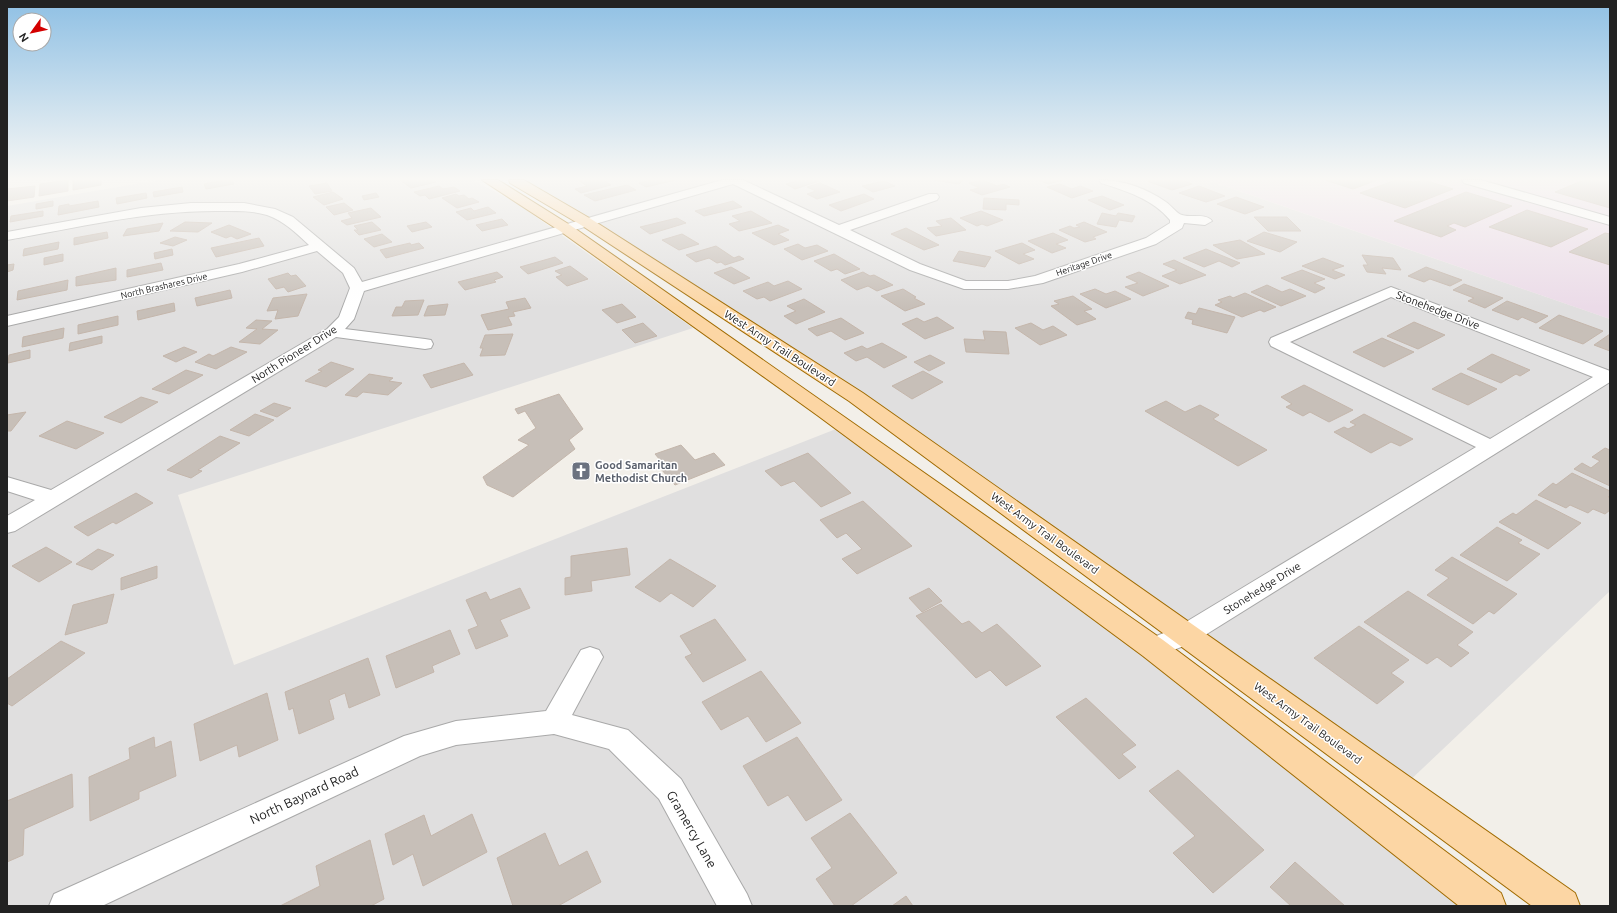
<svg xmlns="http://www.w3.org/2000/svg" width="1617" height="913" viewBox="0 0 1617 913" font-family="Ubuntu,sans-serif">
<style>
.residential{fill:#e0dfdf}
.industrial{fill:#ebdbe8}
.building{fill:#c7bfb8;stroke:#c4b6ab}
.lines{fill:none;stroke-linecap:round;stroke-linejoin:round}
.minor-casing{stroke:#a9a9a9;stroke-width:2}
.major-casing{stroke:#a06b00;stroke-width:2}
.minor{fill:#fff;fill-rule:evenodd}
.major{fill:#fcd6a4;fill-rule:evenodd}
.labels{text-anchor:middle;stroke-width:3;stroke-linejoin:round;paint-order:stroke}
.far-street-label{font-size:9px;fill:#222;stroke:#fff}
.street-label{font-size:11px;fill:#222;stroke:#fff}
.worship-label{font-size:11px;font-weight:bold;fill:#5b616d;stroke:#fff;text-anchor:start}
.near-street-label{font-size:13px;fill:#222;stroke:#fff}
</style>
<rect width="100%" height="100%" fill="#f2efe9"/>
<!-- residential -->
<path class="residential" d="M159,180H472L515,202L693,328L178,495L234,665L836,429L1144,653L1469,906H7V206Z
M521,180H1207L1610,319V591L1404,786L588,219Z"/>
<!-- industrial -->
<path class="industrial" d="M1208,180H1610V319Z"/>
<!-- building -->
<path class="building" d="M68,180V191L39,196L40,184Z
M73,180H101V185L73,190Z
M225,180H232L234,184L206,189L204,184Z
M400,180H433L436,182L411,188Z
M578,180H603L611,185L581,193L575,189L587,186Z
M650,180H675L646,187L639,183Z
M794,180H816L819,181L795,189L786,184L797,181Z
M934,180H963L959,184Z
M983,180L997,186L1003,184L1010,187L982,195L970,190L979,188L969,183Z
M1039,180H1063L1048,184Z
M1151,180H1181L1192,184L1172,190L1147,181Z
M1325,180H1377L1353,189Z
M1396,180L1414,182L1424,180L1453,189L1405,208L1360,193Z
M1584,180H1610V208L1555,192Z
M884,181L895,186L873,192L862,186Z
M327,183L332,191L315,194L309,186Z
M820,183L840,192L817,199L807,194L816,191L807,187Z
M1060,184L1072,189L1080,186L1093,191L1072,198L1047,187Z
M627,185L636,190L595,201L584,195Z
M35,186L34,197L7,201V189Z
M439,186L443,189L454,187L460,191L429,199L425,195L420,196L414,192Z
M1199,186L1225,196L1206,202L1179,193Z
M182,187L183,192L154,197L153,192Z
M333,192L343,199L324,205L313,197Z
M1466,192L1512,206L1465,227L1454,223L1447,226L1456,230L1441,237L1394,221Z
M146,193L147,198L117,204L116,198Z
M376,193L379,197L364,200L362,196Z
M456,194L459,196L464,195L469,199L472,198L479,202L457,208L442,198Z
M864,194L874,199L841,211L829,205Z
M1102,196L1124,205L1110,210L1088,200Z
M1236,197L1264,207L1245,214L1217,204Z
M984,198L1019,200V205L1006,204V210L983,209Z
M53,201V206L36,209V204Z
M98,201L99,207L58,215L59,206L69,204V206Z
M733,201L742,207L704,216L695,211Z
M344,203L353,210L334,215L326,207Z
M488,207L496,213L467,220L456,212L471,208L474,211Z
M371,208L381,217L347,225L341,221L352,218L348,213Z
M1527,210L1588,229L1551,247L1489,227Z
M43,211V216L10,222L11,216Z
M751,211L772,223L739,231L729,224L740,221L732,216Z
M981,211L1003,220L987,226L982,224L977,226L960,218Z
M1102,213L1116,216L1118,213L1135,216L1132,222L1119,220L1116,227L1097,224Z
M1254,217H1287L1301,231H1268Z
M677,218L686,223L650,234L640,227Z
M951,218L966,230L936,236L927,228L942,226L936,221Z
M502,219L508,225L482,231L476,225Z
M185,222L212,223L198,232L170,231Z
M372,222L381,230L359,235L354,230H358L354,226Z
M426,222L432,227L412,232L407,226Z
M1084,222L1107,232L1093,237L1096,239L1085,242L1059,230L1070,226L1074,228L1080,227L1076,225Z
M163,223L159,231L123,236L127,229Z
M229,225L251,234L237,239L231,236L226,238L211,232Z
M778,225L789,230L778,234L789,240L774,245L752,233Z
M906,228L939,245L924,250L891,234Z
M107,232L108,238L74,245V238Z
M1264,232L1297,242L1280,252L1247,241Z
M1053,233L1068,240L1056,244L1066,248L1052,253L1028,241Z
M1605,233L1610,234V265L1569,252Z
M382,234L392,242L374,247L364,239Z
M682,234L699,244L679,250L662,240Z
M175,237L187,240L173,246L160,243Z
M259,238L264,246L216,257L211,248Z
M1240,240L1265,254L1237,259L1213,245Z
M59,242L58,249L23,256L24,249Z
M410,243L411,245L419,243L424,248L386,258L380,250Z
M1022,243L1035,250L1023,254L1034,259L1019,264L995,251Z
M798,244L805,248L817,245L828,251L802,260L784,249Z
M716,246L734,258L739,256L744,259L725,265L721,262L717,263L709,258L696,262L686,255Z
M172,249L173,255L155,259L154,253Z
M1206,249L1240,263L1232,267L1219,261L1204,267L1183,258Z
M959,251L991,257L985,267L953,261Z
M63,254V261L44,265V258Z
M834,254L860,269L845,274L837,269L831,271L814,261Z
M1362,255L1393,258L1401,270L1382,268L1386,274L1367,272L1363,265H1368Z
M555,257L563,263L528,274L520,267Z
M1323,258L1344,266L1332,270L1345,275L1335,279L1302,266Z
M1174,260L1206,275L1180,284L1162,276L1177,270L1163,264Z
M161,263L163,270L127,277V270Z
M14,264L13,270L7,272V265Z
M570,266L588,279L567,286L556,277L562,275L555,271Z
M731,267L750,278L734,284L714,273Z
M1426,267L1462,280L1450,286L1430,279L1424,282L1408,276Z
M116,268V280L76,286V277Z
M1302,270L1325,279L1314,283L1325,288L1315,293L1281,278Z
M497,272L503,277L494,280L496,282L465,290L458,282Z
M863,272L870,276L874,275L893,285L877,291L868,286L857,290L841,280Z
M1139,272L1169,286L1143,296L1125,287L1138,283L1126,277Z
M288,273L291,276L296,275L306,286L288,292L284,287L276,289L268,279Z
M68,280L67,290L17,300L18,291Z
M788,281L802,289L770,301L764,297L757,299L743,291L768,282L774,286Z
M1464,284L1503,298L1485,308L1468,301L1474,298L1453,290Z
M1267,285L1282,292L1290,289L1306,296L1281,306L1251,292Z
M903,289L916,297L914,298L925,304L905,311L881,296Z
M1095,289L1106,294L1115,291L1131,299L1106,308L1080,294Z
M230,290L232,298L197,306L195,298Z
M1245,293L1276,307L1264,312L1260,310L1242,317L1215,305L1222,302L1218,300L1230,296L1233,298Z
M307,294L298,316L275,319L278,310L267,311L273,298Z
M1073,296L1092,309L1084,311L1096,319L1077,325L1051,306L1059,304L1054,301Z
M525,298L531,308L513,312L515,316L508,317L512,325L488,330L481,315L509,309L506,302Z
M804,299L825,312L796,324L784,316L796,311L787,306Z
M424,300L418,315L392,316L396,307H402L405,301Z
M1507,301L1548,316L1536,323L1522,317L1518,320L1492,310Z
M174,303L175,311L138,320L137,311Z
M448,304L445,315L424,316L428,306Z
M622,304L636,317L617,323L602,310Z
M1199,308L1235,317L1227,333L1192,324L1193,320L1185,318L1188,312L1196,314Z
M1559,315L1603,331L1583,344L1539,328Z
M118,316V325L78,334V325Z
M937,317L954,328L925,339L902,324L917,318L924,322Z
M841,318L864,333L845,340L831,331L817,336L808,329Z
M256,320L272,321L262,329L278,330L260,344L239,342L257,329L246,328Z
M1414,322L1445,335L1418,349L1387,336Z
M643,323L657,336L635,343L622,330Z
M1031,323L1043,330L1053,326L1067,335L1040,345L1015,328Z
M64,328L63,338L22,347L23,337Z
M983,331L1006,332L1009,354L966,352L964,339L985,340Z
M513,334L505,355L480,356L483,348H480L485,335Z
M1610,334V351L1594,345Z
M102,336V343L69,351L70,343Z
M1382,338L1414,352L1384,367L1353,352Z
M882,343L907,357L884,368L867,357L856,361L844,353L862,346L867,349Z
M184,347L197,352L176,362L163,356Z
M231,347L247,352L216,369L195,362L209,354L213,356Z
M30,350V358L8,363L9,355Z
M1492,354L1530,370L1520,376L1516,374L1501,383L1467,369Z
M930,355L945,363L929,371L914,362Z
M331,362L354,369L326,387L305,381L322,371L318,370Z
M464,363L473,375L431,388L423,375Z
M186,370L203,375L169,394L152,389Z
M923,371L943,382L912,399L892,386Z
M1461,373L1497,389L1468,405L1432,389Z
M369,374L393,378L389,381L402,383L388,395L363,392L357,397L345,395Z
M1304,385L1353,410L1329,422L1310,412L1303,416L1286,407L1292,404L1281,397Z
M559,394L583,429L569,440L575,449L513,497L487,485L483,477L529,445L518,440L536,428L525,411L518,414L515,409Z
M141,397L158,402L121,423L104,417Z
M1166,401L1185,412L1200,405L1219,415L1213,419L1267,450L1238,466L1145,411Z
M274,403L291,408L277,417L260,411Z
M26,412L11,431H7V415Z
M255,414L274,420L249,436L230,430Z
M1364,414L1413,439L1400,446L1391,442L1371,453L1334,432L1344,427L1348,429L1356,425L1350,422Z
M67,421L104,433L76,449L39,436Z
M220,436L240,443L198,470L202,471L191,478L167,470Z
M681,445L695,460L714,453L725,465L675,485L661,469L666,467L655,454Z
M1605,448L1610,450V486L1574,469L1582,463L1591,468L1600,461L1592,457Z
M808,453L851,493L821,507L794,481L781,486L765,471Z
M1572,473L1610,491V495L1608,497L1610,498V510L1605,514L1593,509L1588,513L1570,505L1566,508L1538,495L1553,483L1556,485Z
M136,493L153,503L116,524L113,522L88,536L74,527Z
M1536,500L1581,523L1548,549L1499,522L1513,513L1516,515Z
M863,501L912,546L857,574L842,559L862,549L846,533L837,538L820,520Z
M1497,527L1522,540L1518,543L1540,554L1507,581L1460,555Z
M46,547L72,562L39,582L12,566Z
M627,548L630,575L591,581L592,591L565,595V578L571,577V556Z
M98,549L114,555L92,570L76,564Z
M1452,557L1517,594L1494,614L1489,611L1473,624L1427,595L1449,578L1435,570Z
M670,559L716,586L693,607L671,593L660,602L635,587Z
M157,566V578L121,590V578Z
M520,588L530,608L500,620L508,636L476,649L468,630L478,626L466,600L486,592L490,600Z
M929,588L942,601L922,612L909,598Z
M1408,591L1473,632L1457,645L1469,653L1451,667L1437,657L1427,664L1364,622Z
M114,594L107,623L65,635L73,605Z
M941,604L962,624L969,621L982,633L997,624L1041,666L1006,686L990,670L976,678L916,616Z
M715,619L746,660L703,682L685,657L692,654L680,636Z
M1359,626L1409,660L1391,673L1404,682L1377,704L1314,658Z
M450,630L460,654L432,666L434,672L396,688L386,656Z
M61,641L85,653L12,706L7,703V679Z
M368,658L380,695L349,708L345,693L329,700L334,719L299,734L293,708L289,710L285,692Z
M761,671L801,723L766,742L748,716L721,730L702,702Z
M267,693L278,740L239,757L237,745L200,761L194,724Z
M1086,698L1136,745L1122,754L1136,767L1119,779L1056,717Z
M154,737L155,748L171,741L176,776L139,792V799L90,821L89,777L130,759L129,748Z
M797,737L842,800L806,821L788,795L768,806L743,766Z
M1178,770L1264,850L1213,893L1173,853L1195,836L1149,791Z
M72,774L73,807L24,829L23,855L7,862V801Z
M850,813L897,873L851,906H835L816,879L832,868L811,838Z
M472,814L487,852L423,886L413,854L393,865L385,834L424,815L431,836Z
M545,833L559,866L587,851L601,882L558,906H513L497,858Z
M370,840L384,899L371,906H280L320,886L316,866Z
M1295,862L1345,906H1291L1270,887Z
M906,896L913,906H892Z"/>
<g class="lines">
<!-- minor casing -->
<g class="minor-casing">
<path id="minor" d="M722,180H743L839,225L929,194H937L939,197L937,200L850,230L920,264L966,281H1008L1035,276L1146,238L1170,223V220C1153,199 1126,191 1101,183L1099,180C1123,180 1146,188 1166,202C1171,205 1177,214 1182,215C1191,218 1206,213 1212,221L1205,225L1184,223L1182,228L1156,244L1043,283L1008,289H964L910,270L733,184L364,291L354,319L345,329L425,339L431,340L433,344L431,348L425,349L336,337L15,531L7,533V516L35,500L7,491V477L51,490L327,329L339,317L350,288L343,273L317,251L242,272L7,326V316L239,264L309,245C296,233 284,221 267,215C250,210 233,211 215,211C145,211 76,228 7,240V232L141,208L191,203H244L275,209L293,217L354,268L362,282Z
M1462,180H1481L1610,217V225L1464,183Z
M1391,287L1610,371V382L1194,642L1153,658L1144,655L1140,648L1144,641L1176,628L1476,447L1271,346L1269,342L1271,338ZM1391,297L1593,377L1490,439L1290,342Z
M590,647L599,650L603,657L572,715L628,730L681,779L747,894L752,906H717L659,799L609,749L554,734L456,745L420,756L102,906H49L54,894L404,736L456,721L546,711L581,650Z"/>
</g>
<!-- major casing -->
<g class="major-casing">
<path id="major" d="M482,180H498L570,225L1163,640L1501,893L1506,906H1459L1143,656L817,415L560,231Z
M509,180H524L591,219L863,393L1575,893L1580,906H1532L849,401L581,225L510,183Z"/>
</g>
<!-- minor -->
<use href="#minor" class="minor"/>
<!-- major -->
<use href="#major" class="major"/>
</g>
<!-- sky -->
<linearGradient id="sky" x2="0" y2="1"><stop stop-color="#8fc0e4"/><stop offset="0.58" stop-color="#f9f8f5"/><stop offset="1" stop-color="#f9f8f5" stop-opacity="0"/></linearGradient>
<rect width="1617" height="308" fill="url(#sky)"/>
<!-- icons -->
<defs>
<g id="church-square" transform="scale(1)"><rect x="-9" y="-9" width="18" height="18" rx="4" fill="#6b7280" stroke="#fff"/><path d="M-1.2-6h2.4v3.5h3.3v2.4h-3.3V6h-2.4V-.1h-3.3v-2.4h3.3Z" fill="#fff"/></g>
</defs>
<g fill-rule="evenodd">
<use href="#church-square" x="581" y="471"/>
</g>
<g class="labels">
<!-- far-street labels -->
<g class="far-street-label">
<text transform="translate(1084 264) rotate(-19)" y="3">Heritage Drive</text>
<text transform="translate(164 286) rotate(-13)" y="3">North Brashares Drive</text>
</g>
<!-- street labels -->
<g class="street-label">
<text transform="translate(1438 310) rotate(21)" y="4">Stonehedge Drive</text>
<text transform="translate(780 348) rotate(33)" y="4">West Army Trail Boulevard</text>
<text transform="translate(294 354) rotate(-32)" y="4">North Pioneer Drive</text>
<text transform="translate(1045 533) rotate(36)" y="4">West Army Trail Boulevard</text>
<text transform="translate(1262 588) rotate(-32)" y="4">Stonehedge Drive</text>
<text transform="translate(1308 723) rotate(36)" y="4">West Army Trail Boulevard</text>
</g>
<!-- worship labels -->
<g class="worship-label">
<text x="595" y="469">Good Samaritan<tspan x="595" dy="13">Methodist Church</tspan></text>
</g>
<!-- near-street labels -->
<g class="near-street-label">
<text transform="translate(304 795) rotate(-25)" y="5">North Baynard Road</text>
<text transform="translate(692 829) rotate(60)" y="5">Gramercy Lane</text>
</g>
</g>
<!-- border -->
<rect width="1617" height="913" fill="none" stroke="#222222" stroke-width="16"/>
<!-- north arrow -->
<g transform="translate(32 32) rotate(237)"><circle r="19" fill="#ffffff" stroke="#a7a7a7"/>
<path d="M0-3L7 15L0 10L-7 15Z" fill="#d40000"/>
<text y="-6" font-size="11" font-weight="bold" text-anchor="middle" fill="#222222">N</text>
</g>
</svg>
